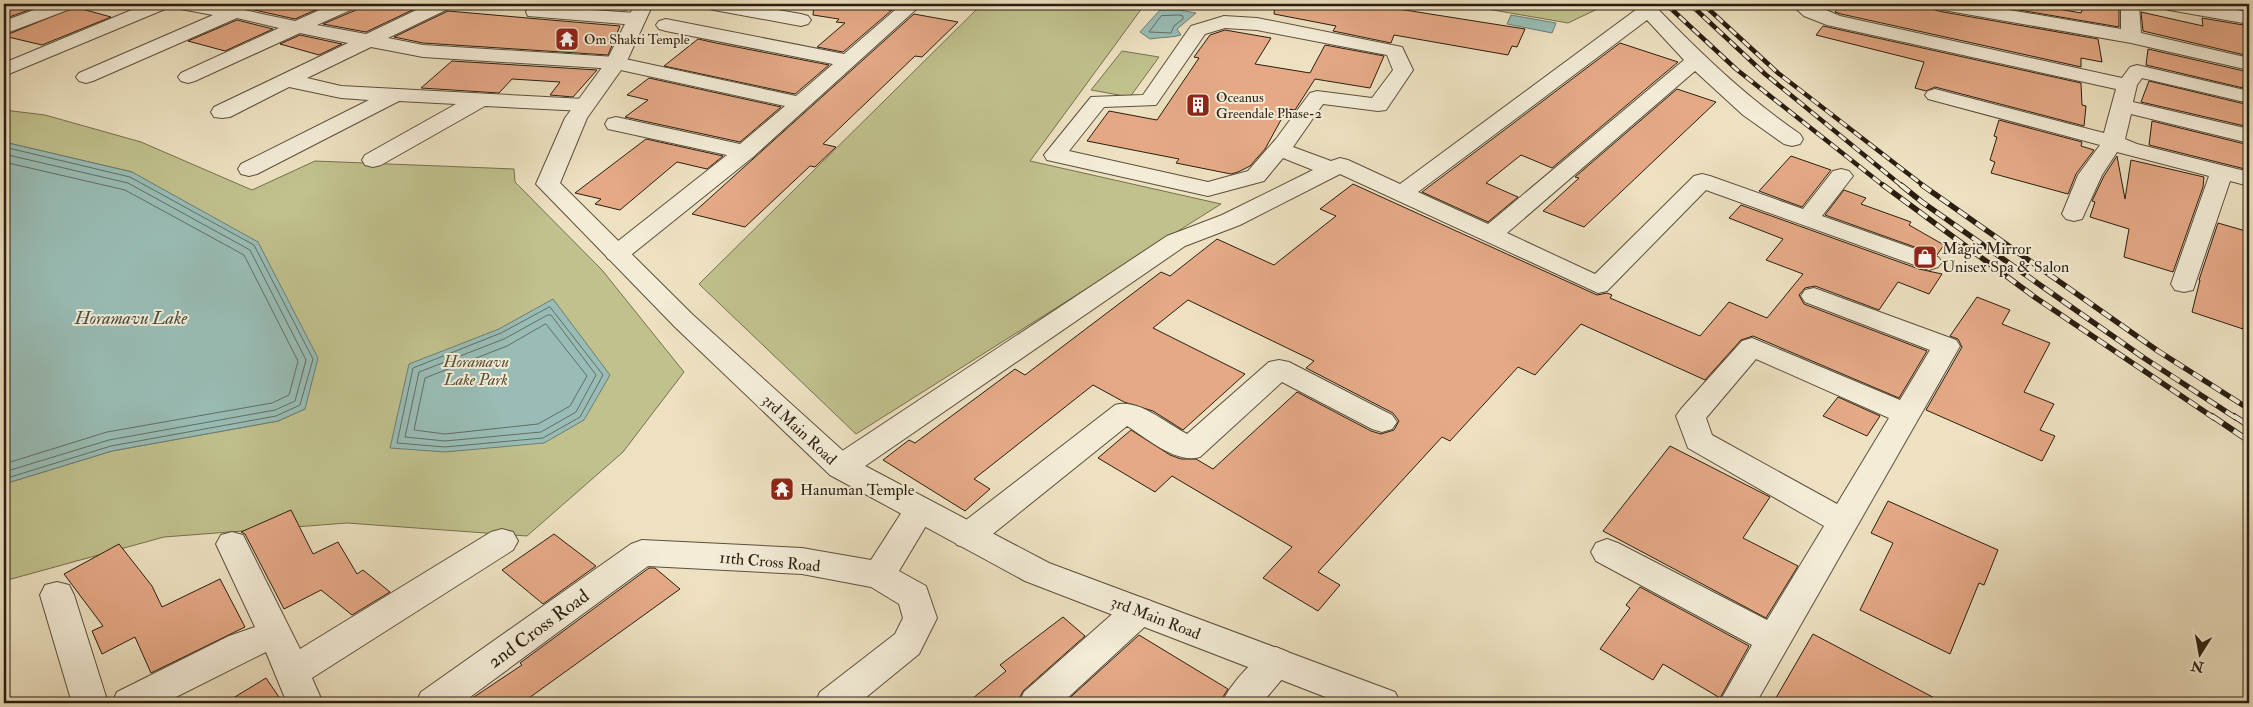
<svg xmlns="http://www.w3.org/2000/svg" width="2253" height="707" viewBox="0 0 2253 707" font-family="'IM FELL Double Pica',serif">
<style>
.green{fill:#c0c18d;stroke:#76704e}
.water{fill:#99bdb6;stroke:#6d7d74}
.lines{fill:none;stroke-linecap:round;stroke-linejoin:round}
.shore{stroke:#626e63;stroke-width:1}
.building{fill:#e5a986;stroke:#2b1e10}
.minor-casing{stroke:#5c4f3c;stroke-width:2}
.tertiary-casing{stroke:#5c4f3c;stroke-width:2}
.minor{fill:#f3ecd7;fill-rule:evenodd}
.tertiary{fill:#f3ecd7;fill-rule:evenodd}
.rail-far2-casing{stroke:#2b1e10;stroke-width:4.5}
.rail-far1-casing{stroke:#2b1e10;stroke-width:5.5}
.rail-casing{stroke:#2b1e10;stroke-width:6}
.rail-far2{stroke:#f3ecd7;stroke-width:3;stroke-dasharray:9;stroke-linecap:butt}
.rail-far1{stroke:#f3ecd7;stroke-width:4;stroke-dasharray:11;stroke-linecap:butt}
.rail{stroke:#f3ecd7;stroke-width:4.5;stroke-dasharray:13;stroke-linecap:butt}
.labels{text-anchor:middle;stroke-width:4;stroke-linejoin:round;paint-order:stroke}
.far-poi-label{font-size:14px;fill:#2b1e10;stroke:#f3ecd7;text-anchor:start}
.poi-label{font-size:16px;fill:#2b1e10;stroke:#f3ecd7;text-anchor:start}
.park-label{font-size:16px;font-style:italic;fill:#584f36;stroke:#f3ecd7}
.street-label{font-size:16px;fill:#2b1e10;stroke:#f3ecd7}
.water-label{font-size:18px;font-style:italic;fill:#4c4e42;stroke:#f3ecd7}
.near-street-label{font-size:19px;fill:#2b1e10;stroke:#f3ecd7}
</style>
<rect width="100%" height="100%" fill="#ede1c1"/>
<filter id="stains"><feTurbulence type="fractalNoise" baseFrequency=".004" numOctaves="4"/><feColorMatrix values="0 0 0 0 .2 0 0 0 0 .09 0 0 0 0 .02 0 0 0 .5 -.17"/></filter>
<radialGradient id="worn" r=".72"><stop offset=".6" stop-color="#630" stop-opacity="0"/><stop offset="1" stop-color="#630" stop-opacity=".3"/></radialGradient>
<!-- green -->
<path class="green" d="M982,4H1145L1030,161L1221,204L856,434L699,284Z
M1458,4H1608L1568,23Z
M1122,51L1159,57L1130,97L1091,90Z
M4,110L45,115L141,142L252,190L315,161L514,169L515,182L602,270L684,372L623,452L527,536L347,523L164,537L4,581V484L112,451L278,421L305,409L132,172L4,142Z"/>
<!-- water -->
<path class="water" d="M1160,10H1179L1196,13L1177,29L1181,35C1170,38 1161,37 1150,39L1140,32Z
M1511,15L1556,23L1552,33L1507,24Z
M4,142L132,172L258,242L318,358L305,409L278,421L112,451L4,484Z
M553,299L610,375L584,420L544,443L445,452L390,448L409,364L499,329Z"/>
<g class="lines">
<!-- shore -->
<path class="shore" d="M1179,15L1183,16V19L1174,26L1171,33L1149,32L1161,16Z
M4,147L130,177L254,245L313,359L300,405L276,416L111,446L4,479
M4,154L128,183L250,250L306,360L295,401L275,410L109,440L4,472
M4,162L125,190L244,255L298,361L289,395L272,403L107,432L4,464
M550,307L603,375L580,417L543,438L445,447L397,443L413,368L501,333Z
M548,315H551L596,375L576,412L541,432L445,441L405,437L419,372L504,339Z
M546,324L587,376L570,406L538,424L445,434L414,430L425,378L507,346Z"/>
</g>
<!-- building -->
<path class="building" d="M18,4H45L4,19V9Z
M262,4H329L295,19L250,9Z
M359,4H425L366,32L323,24L356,10Z
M555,4H629L627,10L553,5Z
M814,4H895L888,10H892L843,52L817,47L845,23L836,22L839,19L813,15Z
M1275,4H1367L1525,29L1517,47L1512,46L1508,55L1394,35L1391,43L1333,31L1336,26L1274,14Z
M1841,4H1932L1935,10L1943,12L2098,39L2102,62L2081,58V67L1841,14L1835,12Z
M1984,4H2030L2081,13L2084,4H2117L2119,8V27Z
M75,7L111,17L42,45L4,36Z
M448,11L539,19L620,26L608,55L423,43L394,37Z
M2141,12L2203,26L2202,18L2249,26V56L2143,31Z
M914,14L958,22L922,57L915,56L823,144L836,147L815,167L810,166L745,227L692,214Z
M237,20L273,29L225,51L188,41Z
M1823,26L2081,83L2082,105L2086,106L2084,126L1935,87L1926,91L1915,88L1924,62L1816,35Z
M1225,30L1271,38L1255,64L1310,73L1325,45L1384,56L1370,88L1315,79L1295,110L1287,109L1265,149L1250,166L1238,172L1231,174L1176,163L1179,159L1087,141L1109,111L1157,120L1199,58L1194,57L1210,35Z
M300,35L342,44L319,55L280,44Z
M698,39L716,43L829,65L795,94L664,66Z
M1620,43L1678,62L1552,168L1521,155L1486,183L1518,197L1488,222L1422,192Z
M2148,49L2244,71L2243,88L2146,65Z
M452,61L597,70L573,97L550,95L560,82L512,79L499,93L421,88Z
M649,78L781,107L740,142L625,117L648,100L627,95Z
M2149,81L2249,105V127L2141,102Z
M1677,89L1716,102L1584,227L1543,211L1579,178L1575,177Z
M1999,120L2082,142L2081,146L2094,150L2076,174L2068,194L1991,173L1995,162L1990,160L1997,137L1994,136Z
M2152,121L2249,145V170L2149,145Z
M646,139L723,156L707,169L677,162L620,210L595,204L601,199L575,193Z
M1791,156L1831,170L1802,207L1759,191Z
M2117,156L2125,199L2131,160L2204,177L2203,187L2173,272L2124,257L2129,229L2090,217L2095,202L2092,201L2104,176Z
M1353,184L1597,295L1607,293L1612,295L1610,298L1700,336L1729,302L1767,318L1803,274L1766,260L1783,239L1729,218L1741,205L1919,269L1942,274L1929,294L1898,282L1879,310L1815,286L1805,288L1799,295L1804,304L1927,351L1899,398L1753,336L1741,340L1705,380L1581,324L1535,375L1518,367L1450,441L1442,437L1318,572L1340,585L1318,611L1263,578L1292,547L1172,476L1155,492L1098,458L1131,430L1170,455L1181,459H1196L1213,469L1297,392L1371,431L1381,434L1394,430L1399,421L1393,413L1306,368L1314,361L1188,300L1153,328L1245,374L1183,430L1153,411L1124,402L1093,385L974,479L990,489L965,511L883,460L909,440L915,443L1015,369L1025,375L1161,272L1170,276L1217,239L1274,265L1336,216L1320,209Z
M1844,190L1866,198L1861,204L1911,222L1909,225L1944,245L1937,255L1825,215Z
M2218,223L2249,232V300L2243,329L2192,312L2200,280H2199Z
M1977,297L2010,310L2002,324L2050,343L2024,392L2054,404L2040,430L2055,436L2042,461L1926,410L1962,347L1958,339L1950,336Z
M1838,397L1880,416L1867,436L1823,416Z
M1670,446L1770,497L1743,538L1798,566L1766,618L1603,531Z
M1888,501L1998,550L1984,585L1979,583L1950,654L1860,610L1893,543L1871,533Z
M291,510L313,554L338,542L357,574L363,570L390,592L352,615L321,590L284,609L245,534L241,532Z
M554,534L596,566L543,604L502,570Z
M119,544L152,586L162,607L220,579L245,627L151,673L135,637L102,654L92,631L103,626L64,574Z
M649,568H655L680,589L522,703H465L522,665L520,663Z
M1640,587L1749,646L1720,698L1663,664L1653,680L1600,649L1630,608L1626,605Z
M1063,617L1085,636L1023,691L1017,703H967L1006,671L1000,665Z
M1813,634L1944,703H1773Z
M1139,635L1228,689L1219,703H1064Z
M266,678L283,703H225Z"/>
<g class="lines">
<!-- minor casing -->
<g class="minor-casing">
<path id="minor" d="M50,4H75L73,8L4,34V21Z
M146,4H216L295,21L333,4H357L355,8L317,25L366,34L429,4H452L450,8L388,38L423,45L616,57L796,96L833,64L666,31L659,29L656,25L659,21L666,19L844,54L902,4H922L753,157L626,259L617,261L608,259L605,254L608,249L727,155L608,129L605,124L608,119L616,117L740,144L785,106L616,69L423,57L371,47L307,78L341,86L584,99L592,100L595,105L592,110L584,111L485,106L381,165L373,167L365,165L362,160L365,155L456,104L399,101L257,174L249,176L241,174L238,169L241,164L369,100L341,98L289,87L230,117L222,118L214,117L211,112L214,107L348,43L300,33L195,81L188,83L181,81L178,77L181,73L279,28L237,18L93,81L86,83L79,81L76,77L79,73L213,15L170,7L4,76V63Z
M705,4H743L801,14L808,16L811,20L808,24L801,26L714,10L707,8Z
M1648,4L1655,6C1700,53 1746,97 1800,134L1803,139L1800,144L1792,146L1784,144L1743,115L1695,71L1507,233L1595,274L1694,176L1702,174L1710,176L1803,209L1833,171L1841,169L1849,171L1853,176L1822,216L1938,257L1942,262L1938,267L1929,270L1920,267L1706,190L1607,291L1598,293L1340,174L1240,225L1185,246L852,475L841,478L830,475L826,467L830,459L1167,236L1222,215L1313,170L1283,158L1264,181L1208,196L1047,160L1044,155L1091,97L1143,95L1191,26L1224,16L1257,18L1402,47L1413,70L1386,110L1378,111L1323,104L1293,147L1331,161L1340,158L1348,160L1400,184L1641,6ZM1647,20L1684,60L1488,224L1418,192ZM1225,28L1257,30L1387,55L1393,70L1372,98L1317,91L1310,93L1276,139L1248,171L1208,182L1069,151L1104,107L1156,105L1205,34Z
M1791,4H1812L1840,16L2122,78L2130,67L2137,65L2249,91V103L2142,78L2137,85L2133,102L2249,129V143L2131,114L2125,139L2137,144L2249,172V186L2230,181L2193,290L2184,292L2175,290L2171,284L2209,176L2117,152L2102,175L2082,219L2074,221L2066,219L2062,214L2078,175L2100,145L1928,99L1925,95L1928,91L1935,89L2104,133L2116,89L1827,25L1804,16Z
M1934,4H1974L2121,29V4H2139L2141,33L2249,58V70L2131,43L1943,10L1936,8Z
M2160,4H2200L2249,12V24L2169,10L2162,8Z
M535,6L636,13L643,15L646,19L643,23L636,25L528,16L526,12L528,8Z
M1814,288L1956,340L1960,346L1756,703H1719L1752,645L1596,561L1591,552L1596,543L1607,539L1618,543L1767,620L1824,526L1688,448L1676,416L1681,409L1742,341L1752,338L1900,400L1930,350L1805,302L1801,296L1805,290ZM1756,359L1889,418L1837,504L1712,435L1706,418Z
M1279,360L1289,362L1392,415L1397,422L1392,429L1382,432L1372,429L1282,382L1200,457C1175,464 1147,438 1127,426L979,545L968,548L957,545L952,536L957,527L1115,405C1138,398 1166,423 1187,434L1269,362Z
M920,497L931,501L936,509L899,571L926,586L937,618L919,654L859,703H815L820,692L895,634L903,618L899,604L871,587L802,574L648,566L462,703H416L421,692L631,544L642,540L802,548L871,560L909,501Z
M502,529L513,532L518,541L513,550L312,678L323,703H287L266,652L164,703H112L117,692L229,636L255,627L216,544L221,535L232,532L243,535L300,649L491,532Z
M57,582L69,585L74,595L108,703H72L40,595L45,585Z
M1139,597L1151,601L1156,611L1151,621L1062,703H1019L1024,692L1127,601Z
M1276,647L1288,652L1294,662L1288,672L1262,703H1222C1230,684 1257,654 1276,647Z"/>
</g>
<!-- tertiary casing -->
<g class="tertiary-casing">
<path id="tertiary" d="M635,4H653L626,63L587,118L560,183L693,315L852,459L1049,563L1395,692L1400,703H1341L1025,581L830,475L675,327L536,184L565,118L606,62Z"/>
</g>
<!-- minor -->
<use href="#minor" class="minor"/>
<!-- tertiary -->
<use href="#tertiary" class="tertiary"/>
<!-- rail-far2 casing -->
<g class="rail-far2-casing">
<path id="rail-far2" d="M1666,4L1736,69L1884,186
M1690,4L1765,74L1902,186
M1703,4L1778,73L1924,186"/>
</g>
<!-- rail-far1 casing -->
<g class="rail-far1-casing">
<path id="rail-far1" d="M1883,185L2036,298L2214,418
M1901,185L1922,202L2144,358L2236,418
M1922,185L2158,351L2249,409"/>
</g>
<!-- rail casing -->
<g class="rail-casing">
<path id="rail" d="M2212,416L2249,441
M2234,416L2249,426"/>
</g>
<!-- rail-far2 -->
<use href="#rail-far2" class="rail-far2"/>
<!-- rail-far1 -->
<use href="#rail-far1" class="rail-far1"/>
<!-- rail -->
<use href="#rail" class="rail"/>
</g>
<!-- icons -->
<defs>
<g id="temple-square" transform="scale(1.25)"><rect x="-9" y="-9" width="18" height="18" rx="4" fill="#8f2418" stroke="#f3ecd7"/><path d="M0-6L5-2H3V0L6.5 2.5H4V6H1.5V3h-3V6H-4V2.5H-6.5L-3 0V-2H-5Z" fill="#fff"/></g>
<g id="building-square" transform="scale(1.25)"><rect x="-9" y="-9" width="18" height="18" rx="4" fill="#8f2418" stroke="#f3ecd7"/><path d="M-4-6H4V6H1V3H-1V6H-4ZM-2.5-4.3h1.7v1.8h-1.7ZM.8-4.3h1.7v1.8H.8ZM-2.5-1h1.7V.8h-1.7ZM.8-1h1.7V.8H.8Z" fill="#fff"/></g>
<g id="shop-square" transform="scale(1.25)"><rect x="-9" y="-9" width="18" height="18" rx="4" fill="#8f2418" stroke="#f3ecd7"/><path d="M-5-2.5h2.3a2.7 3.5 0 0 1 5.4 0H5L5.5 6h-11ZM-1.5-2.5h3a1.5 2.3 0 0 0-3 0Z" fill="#fff"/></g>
</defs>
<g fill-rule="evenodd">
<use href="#temple-square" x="567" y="39"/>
<use href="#building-square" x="1198" y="105"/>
<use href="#shop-square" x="1925" y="257"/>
<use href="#temple-square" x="782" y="489"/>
</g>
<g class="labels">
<!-- far-poi labels -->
<g class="far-poi-label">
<text x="584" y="44">Om Shakti Temple</text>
<text x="1216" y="102">Oceanus<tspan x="1216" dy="16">Greendale Phase-2</tspan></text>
</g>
<!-- poi labels -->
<g class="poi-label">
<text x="1942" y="254">Magic Mirror<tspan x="1942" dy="18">Unisex Spa &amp; Salon</tspan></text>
<text x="800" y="495">Hanuman Temple</text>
</g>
<!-- park labels -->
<g class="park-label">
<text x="476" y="367">Horamavu<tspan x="476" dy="18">Lake Park</tspan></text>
</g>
<!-- street labels -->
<g class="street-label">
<text transform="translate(800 429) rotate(43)" y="6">3rd Main Road</text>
<text transform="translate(770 561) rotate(5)" y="6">11th Cross Road</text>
<text transform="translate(1156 617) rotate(21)" y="6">3rd Main Road</text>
</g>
<!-- water labels -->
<g class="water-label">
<text x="131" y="324">Horamavu Lake</text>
</g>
<!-- near-street labels -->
<g class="near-street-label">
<text transform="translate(538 628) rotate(-36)" y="7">2nd Cross Road</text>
</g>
</g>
<!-- margin -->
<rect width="2253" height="707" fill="none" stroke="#ede1c1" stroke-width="20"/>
<rect x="5" y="5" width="2243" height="697" fill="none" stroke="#2b1e10" stroke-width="2.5"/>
<rect x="10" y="10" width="2233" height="687" fill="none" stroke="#2b1e10"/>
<!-- north arrow -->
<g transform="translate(2200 654) rotate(191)" stroke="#f3ecd7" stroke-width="4" paint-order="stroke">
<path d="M0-4L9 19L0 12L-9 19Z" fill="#2b1e10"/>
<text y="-8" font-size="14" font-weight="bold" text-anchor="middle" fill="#2b1e10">N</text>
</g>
<rect width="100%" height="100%" filter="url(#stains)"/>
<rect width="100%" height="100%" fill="url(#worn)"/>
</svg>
